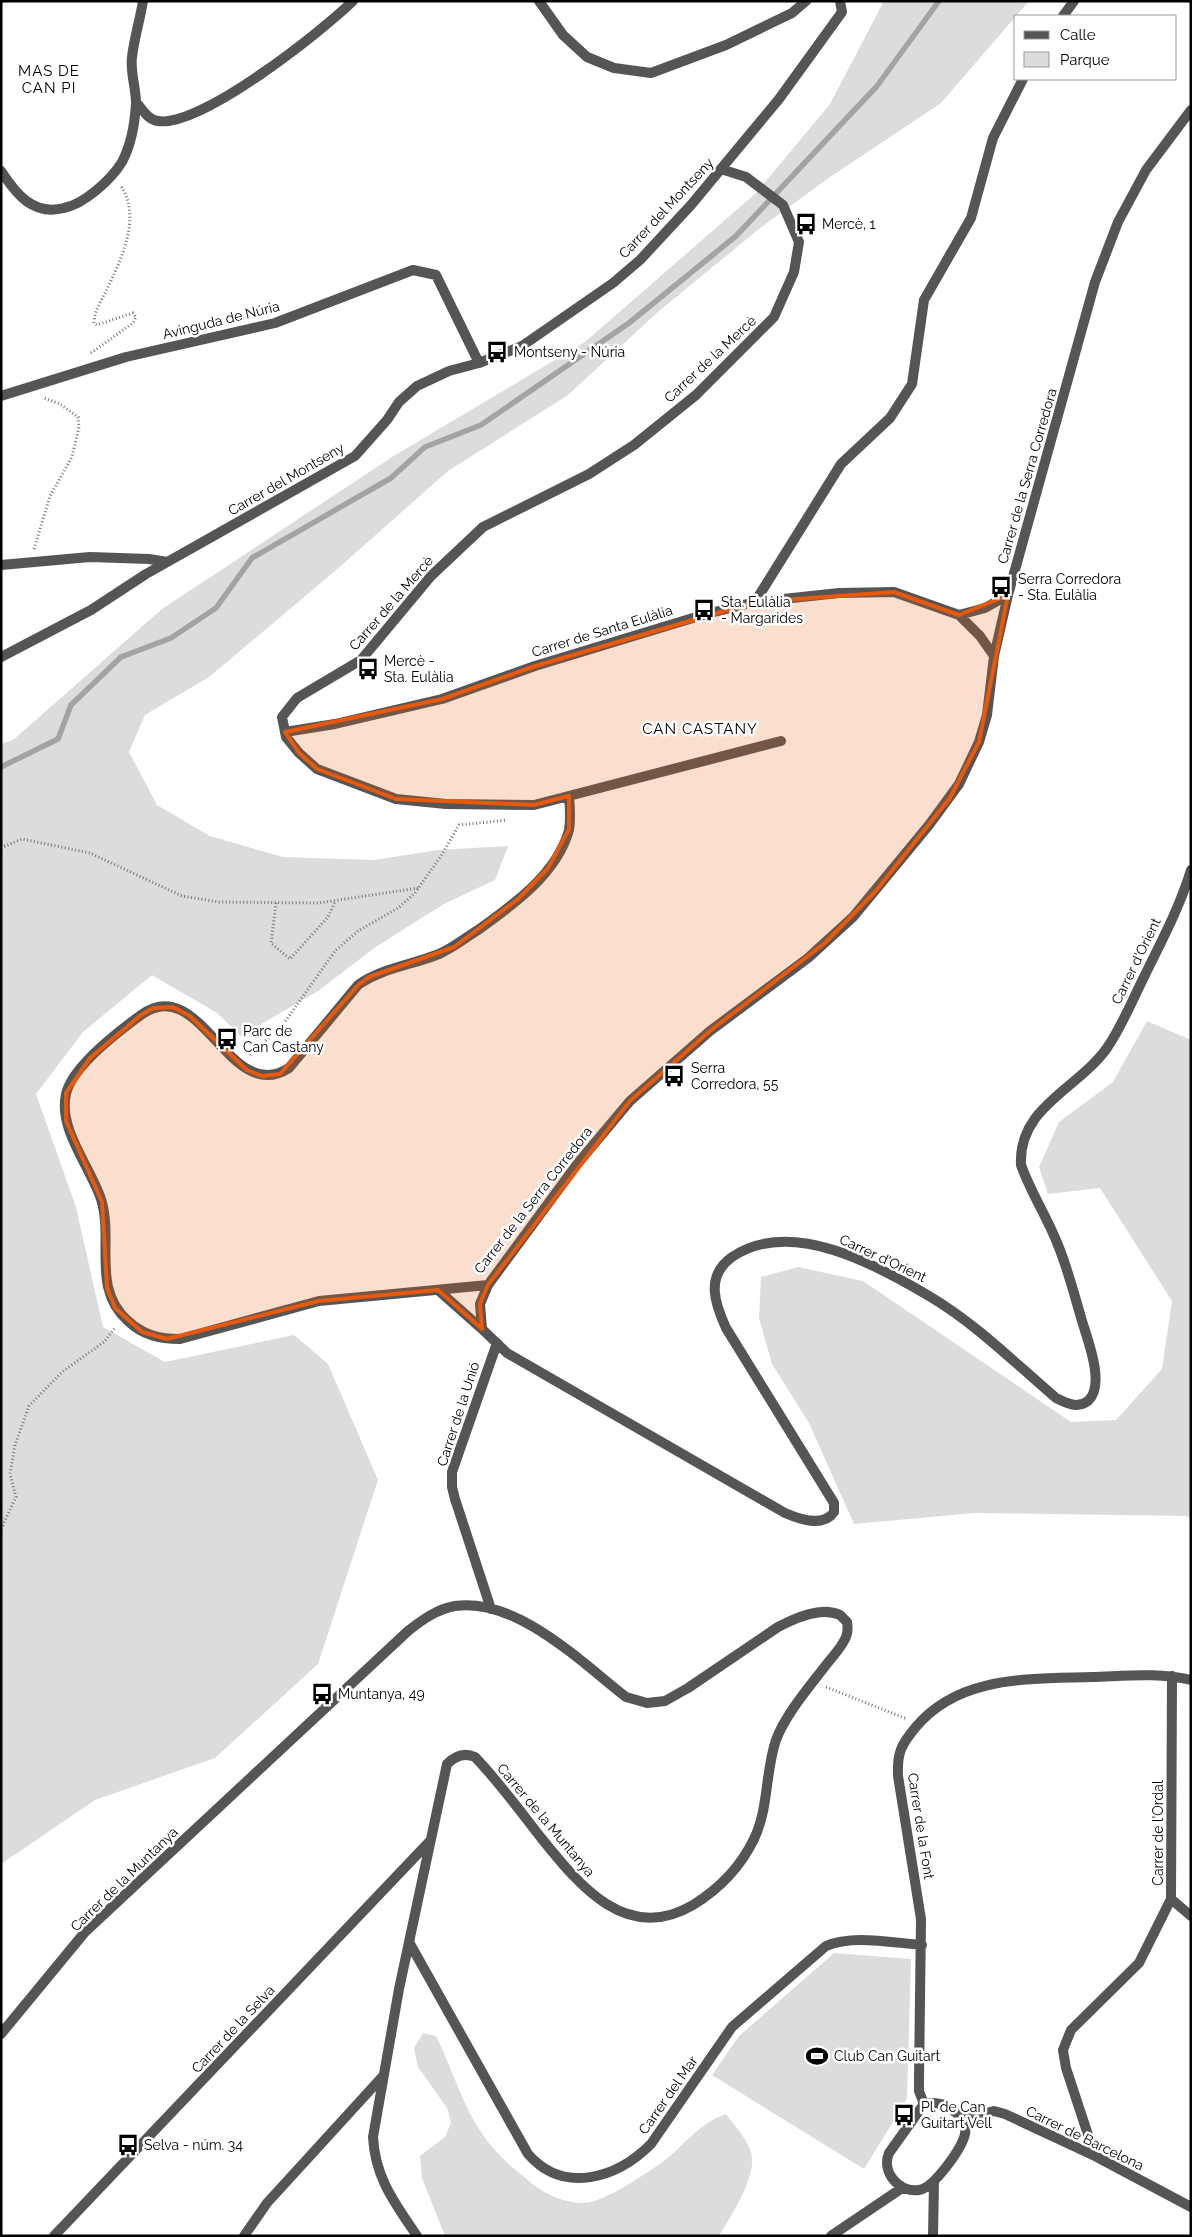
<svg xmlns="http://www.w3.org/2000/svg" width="1192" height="2237" viewBox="0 0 1192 2237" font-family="Raleway,sans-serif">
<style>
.green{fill:#dcdcdc}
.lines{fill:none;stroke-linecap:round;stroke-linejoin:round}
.stream{stroke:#a3a3a3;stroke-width:5.5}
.path{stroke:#777;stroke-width:3;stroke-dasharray:1 2.5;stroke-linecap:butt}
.street{stroke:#555;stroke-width:10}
.marked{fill:#e8590c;fill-opacity:0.2;stroke:#e8590c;stroke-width:4;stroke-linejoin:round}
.labels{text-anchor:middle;stroke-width:5;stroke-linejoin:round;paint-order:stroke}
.street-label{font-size:14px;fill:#000;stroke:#fff}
.poi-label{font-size:14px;fill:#000;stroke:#fff;text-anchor:start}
.neighbourhood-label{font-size:15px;letter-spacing:1px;fill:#000;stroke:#fff}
</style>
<rect width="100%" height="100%" fill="#fff"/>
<!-- green -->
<path class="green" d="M884,1H1029L941,103L830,177L759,229L659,311L568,395L448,471L335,571L209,677L145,715L129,752L157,805L210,836L283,857L374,860L438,850L508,846L495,880L444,904L377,946L318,991L241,1036L217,1013L152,975L83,1032L36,1094L76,1207L103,1327L165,1362L294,1335L328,1364L378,1480L318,1664L215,1758L95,1800L1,1864V744L13,740L162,609L392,457L585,342L756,193L830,104Z
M1147,1021L1191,1040V1518L1186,1516L975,1513L854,1524L809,1423L772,1364L759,1318L761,1277L798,1267L863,1281L1071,1422L1116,1420L1162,1369L1172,1301L1100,1188L1048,1194L1039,1167L1059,1122L1113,1082Z
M834,1953L911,1959L907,2099L864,2169L712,2075L739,2036Z
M423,2033L436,2036C463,2091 466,2129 517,2171C528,2180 537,2189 550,2195C562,2200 577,2205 591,2202C613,2196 635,2180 654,2168C680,2152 696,2124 726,2114C735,2126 750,2142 752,2157C755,2179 730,2218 719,2236H445L422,2178L420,2156L445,2137L451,2123L447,2108L418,2067L414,2048Z"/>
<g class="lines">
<!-- stream -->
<path class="stream" d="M1,767L58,739L71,705L121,657L171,638L216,608L252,558L391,478L425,447L481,425L629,323L736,236L877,86L939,1"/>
<!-- path -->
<path class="path" d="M91,353L133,323L136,317L133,313L97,325L94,323C94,311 101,301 106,291C121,260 142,218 121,186
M34,549L50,496L72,457L79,427L78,417L60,404L44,398
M1,848L22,839L90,853L182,896L219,902L319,903L418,888
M276,903L271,943L290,959L328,917L335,902
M250,1055L282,1026L335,951L358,931L398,908L415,893L441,856L459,825L507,820
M1,1529L16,1497L10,1474L15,1445L29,1406L62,1372L104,1342L115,1328
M826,1687L907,1719"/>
<!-- street -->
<path class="street" d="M539,1L563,35L587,57L614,68L651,73L726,45L792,13L806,1
M1063,16L1074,1
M136,102C142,109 148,120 158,121C200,128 321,32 353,1
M721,169L746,177L783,205L799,242L794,272L774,317L696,395L634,445L589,474L483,527L431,576L361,660L297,698L282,717L286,737L299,753L317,769L396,799L446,804L534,805L781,741
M1,171C16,194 33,216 64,208C84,204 111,180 122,162C131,145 135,122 136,103C136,88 130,72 132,57C134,39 140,20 143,1
M1,396L126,357L275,323L413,270L436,275L479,363
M1,565L90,557L149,559L167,562
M755,602L841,464L890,418L912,384L924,300L971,218L993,138L1023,79
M959,615L985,608L1008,595
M1,657L91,610L146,574L355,456L387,420L399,402L417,386L449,371L479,363L522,346L613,283L640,260L691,205L779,99L842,12L840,1
M285,732L335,724L442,699L535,666L706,614L755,602L839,593L894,592L959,615L980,636L994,656
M488,1285L319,1301L180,1339C159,1339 143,1335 128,1321C91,1288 114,1241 101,1199C90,1166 58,1129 66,1094C72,1067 119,1031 141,1015C201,971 229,1107 289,1068L358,985C382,968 412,965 439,954C453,948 465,938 478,930C513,905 557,874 569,830C571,819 570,807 569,796
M438,1290L482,1329L480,1304L488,1285L578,1163L630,1101L710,1031L808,958L853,917L929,825L959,784L979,742L987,715L994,656L1008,595L1095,282L1118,222L1146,170L1191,110
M482,1329L507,1353L785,1513C799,1519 823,1528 834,1512V1503L726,1328C715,1304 705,1276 732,1257C791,1217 877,1265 929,1296C975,1323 1015,1363 1056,1398C1066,1403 1077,1409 1088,1401C1107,1384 1085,1334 1080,1314C1073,1290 1067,1267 1058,1245C1047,1217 1031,1193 1021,1165C1018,1107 1077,1090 1107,1048C1122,1026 1132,1001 1144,977C1161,942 1180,907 1191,870
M491,1609L455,1499L452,1487V1472L497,1343
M1171,1899L1191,1916
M409,1942L528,2154C564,2195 617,2178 651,2144L732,2027L826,1946C852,1934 893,1943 922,1945
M1,2034L85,1932L408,1631C422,1620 437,1609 455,1606C516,1597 581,1662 626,1697L647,1703L665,1701L688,1688L778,1627C795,1618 821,1606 840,1615L847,1622C848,1628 848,1632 846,1637C842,1647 833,1656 826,1665C810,1686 785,1715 776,1740C765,1772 769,1808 754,1839C741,1866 719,1889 693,1905C627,1944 580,1886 542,1839C520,1811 499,1782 475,1757C464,1752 455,1756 447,1764L399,1989L373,2137C375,2178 395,2203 417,2236
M934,2103L946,2105L964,2119C965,2124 966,2129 965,2134C962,2148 934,2188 919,2190C899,2193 881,2172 889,2153L924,2104Z
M924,2104L919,2091V2079L921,1919L898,1776C897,1753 901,1745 915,1728C958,1675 1030,1679 1092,1677C1125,1676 1159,1672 1191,1680
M964,2119L994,2111L1005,2114L1095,2156L1191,2207
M1095,2156L1066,2068L1063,2050L1071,2030L1139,1963L1171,1899L1172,1676
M54,2236L430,1841
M244,2236L267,2203L383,2076
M831,2236L902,2188
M933,2236L934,2182"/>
</g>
<!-- marked area -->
<path class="marked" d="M894,592L959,615L1008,595L979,742L950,798L875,892L825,943L710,1031L630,1101L488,1285L480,1304L482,1329L438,1290L319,1301L167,1339L142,1332L115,1308L107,1288L102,1202L66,1121V1093L90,1058L141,1015L153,1008L173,1007L190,1016L247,1070L262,1076L280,1074L358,985L369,977L454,947L518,899L548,868L569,829V796L534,805L396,799L317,769L299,753L285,732L442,699L535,666L755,602Z"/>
<!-- icons -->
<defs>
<g id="bus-bare" transform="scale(1.725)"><path d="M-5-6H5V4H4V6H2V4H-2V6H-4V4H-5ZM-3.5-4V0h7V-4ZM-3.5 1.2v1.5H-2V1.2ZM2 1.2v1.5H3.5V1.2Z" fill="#000" stroke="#fff" stroke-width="2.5" paint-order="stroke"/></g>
<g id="stadium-bare" transform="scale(1.725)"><path d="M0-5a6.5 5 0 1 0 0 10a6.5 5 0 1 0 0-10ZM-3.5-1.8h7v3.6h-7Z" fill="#000" stroke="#fff" stroke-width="2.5" paint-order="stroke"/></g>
</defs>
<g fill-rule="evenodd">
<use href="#bus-bare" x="806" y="224"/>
<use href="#bus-bare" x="497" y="352"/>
<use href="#bus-bare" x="1001" y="587"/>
<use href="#bus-bare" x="704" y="610"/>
<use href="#bus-bare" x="368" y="669"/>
<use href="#bus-bare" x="227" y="1039"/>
<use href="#bus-bare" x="674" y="1076"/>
<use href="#bus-bare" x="322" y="1694"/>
<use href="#stadium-bare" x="817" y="2056"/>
<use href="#bus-bare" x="904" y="2115"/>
<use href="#bus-bare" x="128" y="2145"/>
</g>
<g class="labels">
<!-- street labels -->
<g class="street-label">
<text transform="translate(666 208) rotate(-47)" y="5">Carrer del Montseny</text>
<text transform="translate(221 320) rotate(-14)" y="5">Avinguda de Núria</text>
<text transform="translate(710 359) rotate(-43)" y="5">Carrer de la Mercè</text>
<text transform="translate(1027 476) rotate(-74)" y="5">Carrer de la Serra Corredora</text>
<text transform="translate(286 479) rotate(-30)" y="5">Carrer del Montseny</text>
<text transform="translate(391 603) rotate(-49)" y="5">Carrer de la Mercè</text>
<text transform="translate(602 631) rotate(-17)" y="5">Carrer de Santa Eulàlia</text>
<text transform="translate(1136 961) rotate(-64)" y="5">Carrer d'Orient</text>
<text transform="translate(533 1200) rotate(-52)" y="5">Carrer de la Serra Corredora</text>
<text transform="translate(883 1258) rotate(25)" y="5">Carrer d'Orient</text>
<text transform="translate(458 1414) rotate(-72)" y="5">Carrer de la Unió</text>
<text transform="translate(546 1820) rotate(50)" y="5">Carrer de la Muntanya</text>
<text transform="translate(921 1826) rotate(81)" y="5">Carrer de la Font</text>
<text transform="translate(1158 1833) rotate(-90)" y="5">Carrer de l'Ordal</text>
<text transform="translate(124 1879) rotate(-44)" y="5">Carrer de la Muntanya</text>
<text transform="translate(233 2029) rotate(-47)" y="5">Carrer de la Selva</text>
<text transform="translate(668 2095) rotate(-55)" y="5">Carrer del Mar</text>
<text transform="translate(1085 2138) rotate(26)" y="5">Carrer de Barcelona</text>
</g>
<!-- poi labels -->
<g class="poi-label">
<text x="822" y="229">Mercè, 1</text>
<text x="514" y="357">Montseny - Núria</text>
<text x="1018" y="584">Serra Corredora<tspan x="1018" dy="16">- Sta. Eulàlia</tspan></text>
<text x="721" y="607">Sta. Eulàlia<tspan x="721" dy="16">- Margarides</tspan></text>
<text x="384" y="666">Mercè -<tspan x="384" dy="16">Sta. Eulàlia</tspan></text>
<text x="243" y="1036">Parc de<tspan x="243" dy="16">Can Castany</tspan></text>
<text x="691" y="1073">Serra<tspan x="691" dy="16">Corredora, 55</tspan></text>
<text x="338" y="1699">Muntanya, 49</text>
<text x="834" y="2061">Club Can Guitart</text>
<text x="921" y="2112">Pl. de Can<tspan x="921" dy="16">Guitart Vell</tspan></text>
<text x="144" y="2150">Selva - núm. 34</text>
</g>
<!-- neighbourhood labels -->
<g class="neighbourhood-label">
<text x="49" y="76">MAS DE<tspan x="49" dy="17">CAN PI</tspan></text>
<text x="700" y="734">CAN CASTANY</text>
</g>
</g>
<!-- border -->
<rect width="1192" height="2237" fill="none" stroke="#000000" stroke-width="5"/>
<!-- legend -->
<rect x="1014" y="15" width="162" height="65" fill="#ffffff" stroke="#999999"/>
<rect x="1024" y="31" width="25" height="8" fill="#555555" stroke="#999999"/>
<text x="1060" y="40" font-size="15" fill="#000000">Calle</text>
<rect x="1024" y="52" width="25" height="15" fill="#dcdcdc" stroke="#999999"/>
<text x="1060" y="65" font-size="15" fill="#000000">Parque</text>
</svg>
